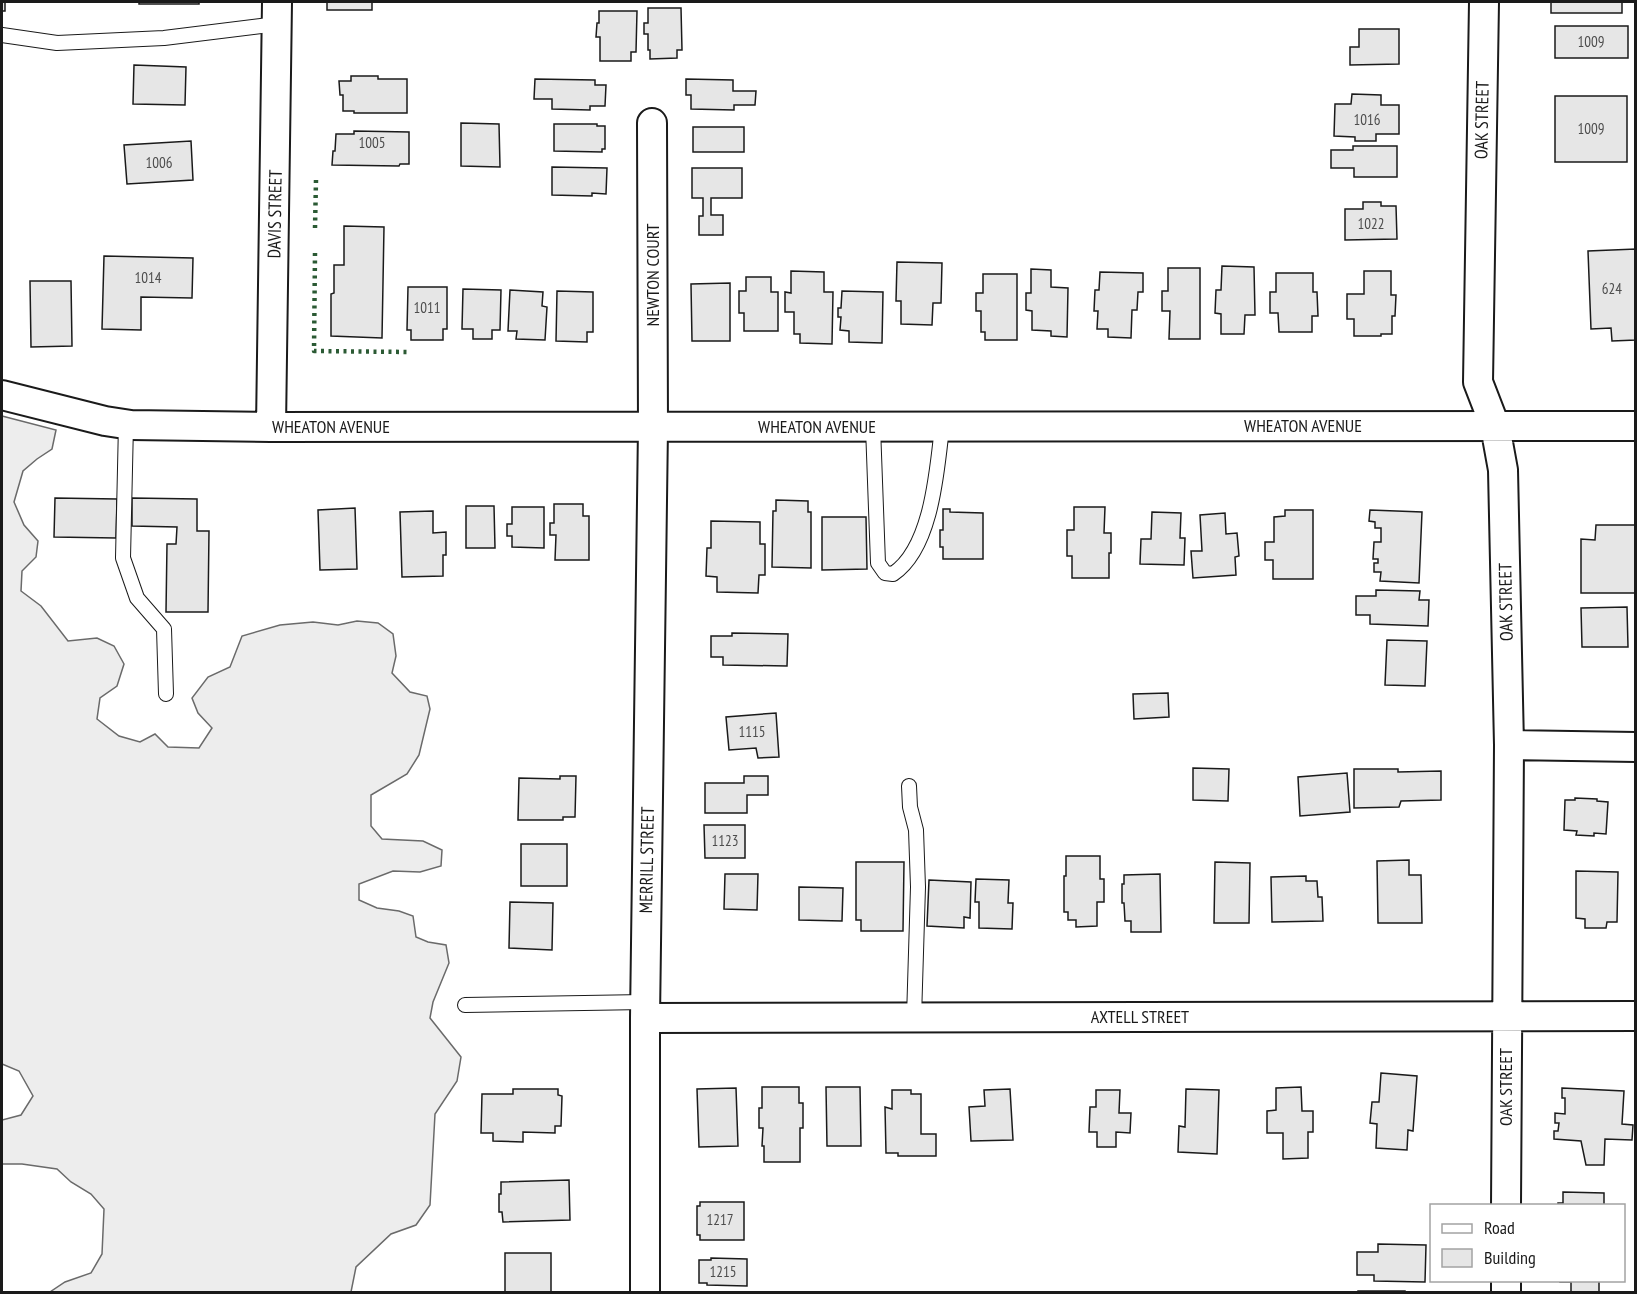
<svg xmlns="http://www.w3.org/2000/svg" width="1637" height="1294" viewBox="0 0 1637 1294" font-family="'PT Sans Narrow',sans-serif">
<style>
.built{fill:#ededed;stroke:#6a6a6a;stroke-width:1.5}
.building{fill:#e6e6e6;stroke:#1a1a1a;stroke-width:1.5}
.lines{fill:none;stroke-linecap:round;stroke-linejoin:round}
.service-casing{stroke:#1a1a1a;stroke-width:16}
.minor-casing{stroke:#1a1a1a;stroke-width:32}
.service{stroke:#fff;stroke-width:14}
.minor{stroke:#fff;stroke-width:28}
.hedge{stroke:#2b5a34;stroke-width:4.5;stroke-dasharray:3 4.5;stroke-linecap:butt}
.labels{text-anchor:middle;stroke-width:4.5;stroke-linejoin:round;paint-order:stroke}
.number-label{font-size:15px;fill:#4d4d4d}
.street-label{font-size:18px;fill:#1a1a1a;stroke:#fff}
</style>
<rect width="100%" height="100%" fill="#fff"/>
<!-- built -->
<path class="built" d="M2,416L56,430L52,449L37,459L23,471L14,502L24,525L38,541L36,557L22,571L21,591L41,606L68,641L97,638L114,646L124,664L117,686L100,698L97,719L119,736L140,742L155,734L168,747L199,748L212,728L198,713L192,698L208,677L230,667L242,636L280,625L313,622L338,625L357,621L378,623L393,634L396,656L392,673L410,692L427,696L430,709L419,755L407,774L371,795V826L382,839L423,841L442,850L441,866L420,872L393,871L359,884V900L377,908L399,911L413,916L416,937L428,942L446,945L449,963L433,1002L430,1018L461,1057L457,1081L435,1114L430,1205L416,1225L391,1234L356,1267L351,1292H50L65,1282L91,1273L102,1254L104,1209L91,1194L71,1182L57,1169L22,1164H2V1120L21,1115L33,1096L19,1071L2,1064Z"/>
<!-- building -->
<path class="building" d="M2,2H7H5V11H2Z
M139,2H199V4H139Z
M327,2H372V10H327Z
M1551,2H1622V13H1551Z
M648,8H681L682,50H677V58L650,59V50H648V34H644V23H648Z
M599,11H637L636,52H631V61H600V37H596L597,23H599Z
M1555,26H1628V58H1555Z
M1359,29H1399V64L1350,65V47H1359Z
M134,65L186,67L185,105L133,104Z
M351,76H378V79H407V113H354V111H343V95H340L339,81H351Z
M535,79L595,80V85H606L605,106H590V110L552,109V99H534Z
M686,79L733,80V91H756L755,105H734V110L691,109V95H686Z
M1352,94L1381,95V105H1399V134H1376V141H1355V137L1334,136L1335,104H1351Z
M1555,96H1627V162H1555Z
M461,123L499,124L500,167L461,166Z
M554,124H597V126H605V149H602V152L554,151Z
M693,127H744V152H693Z
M354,131L409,132V164H400L399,166L332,165L333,151H335L336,134H354Z
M191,141L193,180L127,184L124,145Z
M1353,146H1397V177H1354V168H1331V150H1353Z
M552,167L607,168L606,194L592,193V196L552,195Z
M692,168H742V198H711V215H723V235H699V216H703V198H692Z
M1363,202H1381V206H1396L1397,239L1345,240V209H1363Z
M344,226L384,227L382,338L331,336V294L334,293V265H344Z
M1636,249V340L1612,341L1611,328L1591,329L1588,251Z
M104,256L193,258L192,298L141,297V330L102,329Z
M897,262L942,263L941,303H933L932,325L901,324V301H896Z
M1222,266L1254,267L1255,315H1245L1244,334H1221V314L1215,313L1216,290H1221Z
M1168,268H1200V339H1169L1170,311H1162V291H1168Z
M1031,269L1051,270V287L1068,288L1067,337L1051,336V331L1032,330V311L1026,310V293H1031Z
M791,271L824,272V292H833L832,344L800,343V334H794V312H785V292L791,293Z
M1364,271H1391V295H1396L1395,316H1392V334H1381V336H1354V319H1347V294H1364Z
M1100,272L1143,273V292H1138L1137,310H1132L1131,338L1108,337V329H1097L1098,311H1094L1095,290H1099Z
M1276,273H1313V292H1317L1318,316H1312V332H1279L1278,313H1270V292H1276Z
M983,274H1017V340H985V332H981V311H976V293H983Z
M746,277H771V292H778V331H744V313H739V291H746Z
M30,281H71L72,346L31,347Z
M730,283V341H692L691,284Z
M408,287H447V329H443V340H411V330H407Z
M463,289L501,290L500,330H492V339H473V329H462Z
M510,290L543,292L542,306L547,307L545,340L516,339L517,331H508Z
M557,291L593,292V332H587V342L556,341Z
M842,291L883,292L882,343L849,342V331L840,330L841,317H838V308H841Z
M55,498L117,499L116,538L54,537Z
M132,498L197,499V531H209L208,612H166L167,544H176L177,527L132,526Z
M776,500L808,501V512H811V568L772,567L773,511H776Z
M554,504H583V516H589V560H555L556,535H550V523H554Z
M466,506H494L495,548H466Z
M512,507H544V548L512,547V536H507V524H512Z
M1074,507H1105L1104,533H1111V553H1109V578H1072V556H1067V530H1074Z
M355,508L357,569L320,570L318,510Z
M943,509H950V512L983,513V559H943V547H940V530H943Z
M1285,510H1313V579H1273V560H1265V542H1274V517L1285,516Z
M1370,510L1422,512L1419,583L1380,581L1381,572H1374V563H1378V559H1373L1374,542H1381V528H1375V522L1369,521Z
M433,511V533L446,532V555H443V576L402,577L400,512Z
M1152,512L1181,513L1180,538H1185L1184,565L1140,564L1141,539H1151Z
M1225,513L1226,534L1237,533L1239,556L1235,557L1236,575L1193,578L1191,551H1202L1200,515Z
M822,517H866L867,569L822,570Z
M711,521L760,522V544H765V575H759L758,593L717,592V577L706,576L707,548H711Z
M1596,525H1636V593H1581V539L1595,540Z
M1376,590L1420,591L1419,600H1429L1428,626L1370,624V615H1356V596H1376Z
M1627,607L1628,647H1582L1581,608Z
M732,633L788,634L787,666L723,665V657H711V636H732Z
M1387,640L1427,641L1425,686L1385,685Z
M1168,693L1169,717L1134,719L1133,694Z
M776,713L779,757L758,758L756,748L729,750L726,717Z
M1193,768L1229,769L1228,801L1193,800Z
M1354,769H1398V772L1441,771V800L1401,801L1399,807L1354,808Z
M1347,773L1350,812L1300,816L1298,777Z
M560,776H576L575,817H563V820H518L519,778L560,779Z
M744,776H768V795H747V813H705V783H744Z
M1575,798L1597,799V801L1608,802L1606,834L1594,833V836L1576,835L1577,831L1564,830L1565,800H1575Z
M704,825H745V858H705Z
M521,844H567V886H521Z
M1066,856H1100V879H1104V902H1097V926L1076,927V920H1068V912H1064V876H1066Z
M1409,860V875H1421L1422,923H1378L1377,861Z
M856,862H904L903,931H861V920H856Z
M1215,862L1250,863L1249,923H1214Z
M1576,871L1618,872L1617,922H1607L1606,928H1585V919L1576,918Z
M725,874H758L757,910L724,909Z
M1160,874L1161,932H1131V921H1125L1124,903H1122V884H1124V875Z
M1306,876V881H1317L1318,897H1322L1323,921L1272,922L1271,877Z
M976,879L1009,880L1008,903H1013L1012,929L979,928V902H975Z
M929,880L971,882L970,918L964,917V928L927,926Z
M799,887L843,888L842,921L799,920Z
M510,902L553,903L552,950L509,948Z
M1381,1073L1417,1076L1413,1131L1408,1130L1407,1150L1376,1148L1377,1124L1370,1123L1372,1102H1379Z
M762,1087H799V1103H803V1128H800V1162H764V1146H762L763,1128H759V1108H762Z
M826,1087H860L861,1146H827Z
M1301,1087L1302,1111H1313V1132H1308V1158L1283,1159V1133H1267V1111L1276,1110V1088Z
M736,1088L738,1146L699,1147L697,1089Z
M1562,1088L1624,1091L1622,1124L1633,1125L1632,1140L1605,1139L1604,1165H1586L1581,1141L1554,1139V1131H1558L1559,1123H1555V1113L1565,1114V1098H1562Z
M513,1089H558V1095L562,1096L561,1126H555V1133L523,1132V1142L493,1141V1133H481L482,1094H513Z
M1010,1089L1013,1140L971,1141L969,1107L985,1106L984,1090Z
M1186,1089L1219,1090L1217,1154L1178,1152L1179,1126L1185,1127Z
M892,1090H911V1094H921V1134H936V1156H898V1153H886L885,1107L892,1109Z
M1096,1090H1120L1119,1113H1131L1130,1133L1116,1132V1147H1097V1132H1089L1090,1107H1096Z
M569,1180L570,1220L503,1222L502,1212H499V1194H501V1182Z
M1563,1192L1604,1193V1206H1558V1203H1563Z
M700,1202H744V1240H700V1235H697V1206H700Z
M1378,1244L1426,1245L1425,1282L1374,1281V1275H1357V1252H1378Z
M505,1253H551V1292H505Z
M711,1258L747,1259V1286L707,1285V1283H699V1260H711Z
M1560,1280H1599V1292H1571V1282H1560Z
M1358,1291H1405V1292H1358Z"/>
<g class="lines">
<!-- service casing -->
<g class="service-casing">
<path id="service" d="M2,35L57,43L164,38L277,24
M126,424L123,558L137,598L164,629L166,694
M873,427L878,563L885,573L893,574C932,548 937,470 942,427
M909,786L910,807L916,830L918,887L914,1018
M465,1005L645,1002"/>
</g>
<!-- minor casing -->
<g class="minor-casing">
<path id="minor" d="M1484,2L1478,382L1495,426L1503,470L1509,745L1506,1206
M2,395L105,421L131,425L271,427L1636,426
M271,427L277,2
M1509,745L1636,747
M645,1018L1636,1016
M645,1292V1018L653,427L652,123
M1506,1292V1280"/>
</g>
<!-- service -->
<use href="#service" class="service"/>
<!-- minor -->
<use href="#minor" class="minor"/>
<!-- hedge -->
<path class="hedge" d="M315,228L316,180
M315,253L314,351L409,352"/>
</g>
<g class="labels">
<!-- number labels -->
<g class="number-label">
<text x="1591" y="47">1009</text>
<text x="1367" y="125">1016</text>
<text x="1591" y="134">1009</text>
<text x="372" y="148">1005</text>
<text x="159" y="168">1006</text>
<text x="1371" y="229">1022</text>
<text x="148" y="283">1014</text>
<text x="1612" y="294">624</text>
<text x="427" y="313">1011</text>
<text x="752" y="737">1115</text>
<text x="725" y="846">1123</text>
<text x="720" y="1225">1217</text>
<text x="723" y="1277">1215</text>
</g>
<!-- street labels -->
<g class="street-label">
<text transform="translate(1482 120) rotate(-89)" y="6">OAK STREET</text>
<text transform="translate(275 214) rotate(-89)" y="6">DAVIS STREET</text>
<text transform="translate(653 275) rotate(-90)" y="6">NEWTON COURT</text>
<text x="1303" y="432">WHEATON AVENUE</text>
<text x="331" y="433">WHEATON AVENUE</text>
<text x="817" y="433">WHEATON AVENUE</text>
<text transform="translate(1506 602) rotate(-91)" y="6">OAK STREET</text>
<text transform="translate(647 860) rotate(-89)" y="6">MERRILL STREET</text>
<text x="1140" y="1023">AXTELL STREET</text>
<text transform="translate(1506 1087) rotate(-90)" y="6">OAK STREET</text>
</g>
</g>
<!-- border -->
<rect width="1637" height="1294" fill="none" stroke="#1a1a1a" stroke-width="6"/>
<!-- legend -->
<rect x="1430" y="1204" width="195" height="78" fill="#ffffff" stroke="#a3a3a3" stroke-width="1.5"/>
<rect x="1442" y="1224" width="30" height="9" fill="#ffffff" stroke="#a3a3a3" stroke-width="1.5"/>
<text x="1484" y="1234" font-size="18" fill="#1a1a1a">Road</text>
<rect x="1442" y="1249" width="30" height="18" fill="#e6e6e6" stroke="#a3a3a3" stroke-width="1.5"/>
<text x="1484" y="1264" font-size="18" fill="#1a1a1a">Building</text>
</svg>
